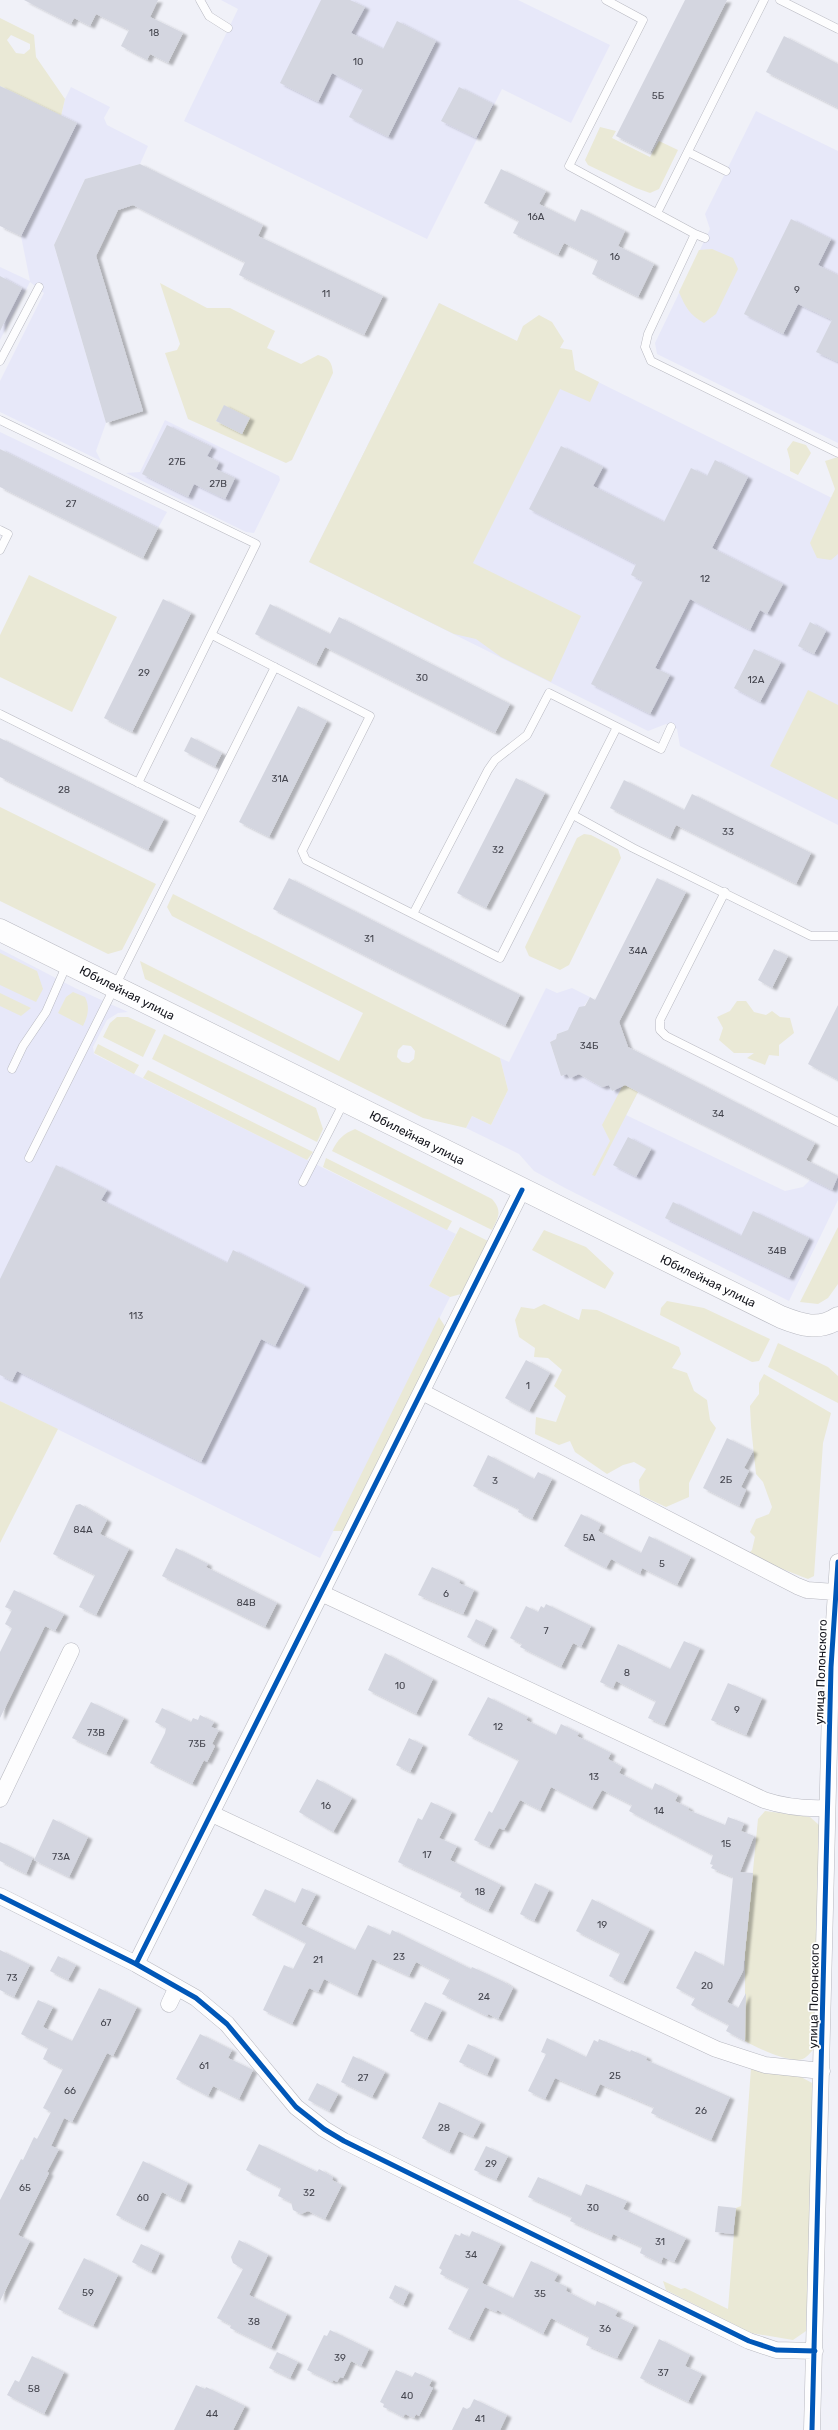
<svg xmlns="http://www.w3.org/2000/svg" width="838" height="2430" viewBox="0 0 838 2430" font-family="Rubik,sans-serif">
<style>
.built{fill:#e7e8f9}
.green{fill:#eae9d6;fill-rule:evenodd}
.building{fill:#d4d6e0;filter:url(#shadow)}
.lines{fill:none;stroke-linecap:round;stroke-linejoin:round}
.service-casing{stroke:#b7b8c0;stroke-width:9}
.minor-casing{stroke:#b7b8c0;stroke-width:17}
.secondary-casing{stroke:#b7b8c0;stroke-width:23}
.service{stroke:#fdfdfe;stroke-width:8}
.minor{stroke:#fdfdfe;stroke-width:16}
.secondary{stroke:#fdfdfe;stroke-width:22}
.cycleway-casing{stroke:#fff;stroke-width:8}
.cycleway{stroke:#0057b8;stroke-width:5}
.labels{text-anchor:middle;stroke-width:3.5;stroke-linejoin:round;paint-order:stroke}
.number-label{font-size:10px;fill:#44454e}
.street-label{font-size:12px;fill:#14151d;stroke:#fff}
</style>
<defs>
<filter id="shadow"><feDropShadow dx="4.5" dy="2.5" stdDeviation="1" flood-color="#0004"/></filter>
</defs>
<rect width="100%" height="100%" fill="#f0f1f8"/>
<!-- built -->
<path class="built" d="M221,0H518L610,45L571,123L502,89L427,239L184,121L238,9Z
M71,87L110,107L104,118L107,125L148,146L140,164L85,179L54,245L106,423L96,451L101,461L0,412V381L44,293L30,282L0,340V267L30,281L21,236L76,123L61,116L65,99Z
M756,111L838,151V443L657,354L655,343L710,229L705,214Z
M439,303L838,501V825L680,746L677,729L666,724L648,731L309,562Z
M165,420L279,476L280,480L254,533L246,532L126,473L140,472Z
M0,432L167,512L158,528L0,449Z
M0,949L75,988L128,1012L118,1013L107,1020L93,1047L94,1054L456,1234L429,1286L450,1297L320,1558L0,1401Z
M546,988L557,993L572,988L590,997L568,1030L557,1034L556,1039L550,1042L561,1076L567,1074L570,1078L578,1074L602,1087L609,1085L612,1091L625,1085L638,1092L626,1115L785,1191L803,1187L809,1181L818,1166L838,1176V1200L789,1301L565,1188L534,1171L519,1154L466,1128L472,1116L491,1125L508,1090L500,1058L509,1062Z"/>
<!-- green -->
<path class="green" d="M0,18L34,35L36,57L65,99L61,116L0,86ZM11,35L30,44V49L24,54L16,53L7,40Z
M600,127L616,131L612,138L650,157L659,141L678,150L659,189L650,193L636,188L588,165L585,160Z
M712,249L733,258L738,269L716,314L704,323C690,315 685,307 679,292L699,250Z
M160,283L207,308H230L275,331L267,348L301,364L318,355C329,358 332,362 333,373L292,460L286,463L188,419L165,353L177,350L180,344ZM224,406L249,418L242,434L216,421Z
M439,303L517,341L523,326L539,315L552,322L564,341L560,348L572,350L575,370L599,382L590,402L560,389L473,563L581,616L551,682L501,657L476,639L454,634L309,562Z
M793,441L806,445L811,453L798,475L790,471V460L787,449Z
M838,457V554L831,560L817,558L810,543L835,489L825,461Z
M29,575L117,617L72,712L0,677V635Z
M808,690L838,705V800L770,766Z
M0,807L156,884L122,950L108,954L0,901Z
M584,834L591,835L618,849L621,858L569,965L560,970L529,956L525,947L577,838Z
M173,894L500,1058L508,1090L491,1125L472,1116L466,1128L423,1118L145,979L140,961L339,1061L363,1013L172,916L167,907ZM403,1045L411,1046L415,1051L414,1059L409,1063L402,1062L397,1057L398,1050Z
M0,953L37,971L43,989L36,1002L0,985Z
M73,992L85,997C90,1007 88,1016 83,1026L58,1013L66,997Z
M0,993L31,1008L21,1016L0,1006Z
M737,1001H746L754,1012L766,1015L772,1011L780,1017L790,1018L794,1033L779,1045V1056L769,1055L765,1065L747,1058L754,1053H734L719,1040L723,1028L717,1017L730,1011Z
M117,1017H128L156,1030L143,1057L103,1037L110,1023Z
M164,1034L316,1108L323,1129L317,1142L152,1059Z
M98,1044L139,1065L134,1074L94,1053Z
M148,1070L313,1152L307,1160L143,1078Z
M625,1085L638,1092L595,1176L592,1175L610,1141L602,1125L622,1087Z
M355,1129L492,1199C503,1211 498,1218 492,1230L332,1151C338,1139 343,1134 355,1129Z
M326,1158L452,1221L447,1230L323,1167Z
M460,1227L488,1241L461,1294L450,1297L429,1286Z
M838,1227V1284L828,1298L818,1304L800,1302Z
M544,1230L586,1247L614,1273L605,1289L532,1250Z
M667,1301L704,1308L770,1339L759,1361L752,1362L660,1315L661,1308Z
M544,1304L579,1320L582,1309L597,1310L679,1347L681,1354L672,1368L687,1373L694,1391L707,1400L710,1420L716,1428L689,1483V1497L666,1507L640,1495L639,1480L646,1469L634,1462L623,1465L607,1474L575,1452L570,1441L559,1445L535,1434L536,1417L556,1422L566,1396L554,1386L562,1370L548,1358L534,1357L535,1348L519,1337L515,1320L521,1307L534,1309Z
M439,1317L446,1328L345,1531H333Z
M778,1343L828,1367L838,1376V1403L768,1367Z
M764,1374L831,1413L823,1443L814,1576L808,1579L747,1555L752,1550L755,1537L750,1532L756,1519L769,1514L772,1507L763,1482L756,1474L751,1426L750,1406L759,1394V1383Z
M0,1401L58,1429L0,1543Z
M765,1811L810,1817L819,1825L813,2050C809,2054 805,2060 798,2060C783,2060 757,2048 745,2041V1953L758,1819Z
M751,2068L801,2077L814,2084L806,2331L793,2340L751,2333L666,2290L663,2281L681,2289L685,2288L728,2309L736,2208L741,2206Z"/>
<!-- building -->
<path class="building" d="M24,0H158L150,17L183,33L168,63L150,54L147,60L121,46L129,30L96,14L90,26L74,18L71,24Z
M321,0H350L365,7L351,33L383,49L397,21L436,41L388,137L349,117L363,89L332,73L318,102L280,83Z
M685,0H727L650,153L616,136Z
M784,36L838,64V108L766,72Z
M0,86L77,123L21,236L0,226Z
M459,87L493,104L476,138L441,121Z
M140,164L263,225L258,236L383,296L364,335L239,275L245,262L217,248L133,205L118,210L96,256L143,411L106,423L54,245L85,179Z
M501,169L546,191L539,204L575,222L581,209L625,231L618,246L654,264L638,297L592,274L598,260L564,243L558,255L513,233L519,221L484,203Z
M791,219L831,239L818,265L838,275V362L816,352L832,320L798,304L783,334L744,314Z
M0,276L22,288L0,331Z
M224,405L250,418L242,434L216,421Z
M167,425L212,447L207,456L219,462L216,469L235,478L225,499L194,484L188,497L142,474Z
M561,446L603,467L593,486L664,522L691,468L707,476L715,460L748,477L712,548L783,584L767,614L760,610L750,630L690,599L655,668L670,675L650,714L591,684L643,581L631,575L636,564L529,509Z
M0,449L158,528L143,558L0,487Z
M163,599L191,613L132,732L104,718Z
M270,604L330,634L339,617L510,704L495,733L325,647L316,665L255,634Z
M810,622L826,631L814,654L798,646Z
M754,649L781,662L760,702L734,688Z
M298,706L327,721L269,837L239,822Z
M191,737L222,753L215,767L184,751Z
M0,738L164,819L148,850L0,777Z
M516,778L545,793L486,908L457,893Z
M624,780L684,810L692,794L811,853L796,884L676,825L670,838L610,808Z
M289,878L520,995L505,1026L273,909Z
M657,878L686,892L619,1022L628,1047L815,1143L806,1160L838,1176L832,1190L625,1085L612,1091L609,1085L602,1087L579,1074L570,1078L567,1074L561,1076L550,1042L556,1039L557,1034L568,1030L579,1007L585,1006L590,997L595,1000Z
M774,949L788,956L772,988L758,980Z
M838,1005V1080L808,1064Z
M628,1137L651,1149L636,1177L613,1165Z
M56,1165L107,1190L101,1200L227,1263L233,1250L305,1286L275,1346L261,1339L201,1462L17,1371L12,1381L0,1375V1279Z
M673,1202L741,1236L753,1211L809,1238L789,1278L665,1218Z
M526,1360L550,1373L529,1411L505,1398Z
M727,1438L753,1451L744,1468L749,1471L741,1487L746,1490L739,1506L703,1488Z
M488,1455L534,1479L538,1472L552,1479L532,1519L518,1512L519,1509L473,1486Z
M80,1504L107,1520L100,1534L129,1549L96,1615L79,1607L95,1575L53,1554L76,1505Z
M581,1514L601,1524L598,1531L641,1553L649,1536L691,1557L677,1585L642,1568L640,1574L611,1559L606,1568L564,1546Z
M176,1548L208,1564L206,1567L277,1603L265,1627L162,1576Z
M432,1567L460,1580L459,1583L474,1590L463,1614L418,1595Z
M14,1590L64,1614L55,1631L45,1626L0,1718V1652L12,1628L5,1624L12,1610L5,1607Z
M546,1604L591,1626L581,1647L573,1643L561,1667L520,1647L522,1644L510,1638L526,1606L538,1612L541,1606L544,1608Z
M476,1619L493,1628L484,1646L467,1637Z
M684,1641L700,1648L664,1725L648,1718L656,1701L616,1681L613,1688L600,1682L618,1644L670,1669Z
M385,1653L433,1679L416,1714L368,1690Z
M728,1683L762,1698L746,1735L711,1720Z
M488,1697L528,1717L526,1720L556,1735L561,1724L579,1733L577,1736L611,1753L608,1759L622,1767L619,1773L652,1790L655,1783L678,1795L675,1801L689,1808L688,1810L725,1825L728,1817L744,1823L741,1831L754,1836L740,1872L753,1873L743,1971L727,2002L738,2008L746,1993L745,2041L726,2031L729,2025L691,2005L695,1998L676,1988L695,1951L724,1966L733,1877L711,1868L713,1865L710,1864L713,1855L629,1811L632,1805L602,1790L592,1808L551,1787L540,1810L520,1800L504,1830L499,1828L489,1847L474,1840L489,1811L492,1813L519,1760L468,1735Z
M91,1702L124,1718L106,1754L72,1738Z
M162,1708L191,1722L193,1718L198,1720L200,1715L214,1722L211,1727L219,1730L212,1744L215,1746L207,1762L204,1760L192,1784L150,1763L165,1733L166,1728L155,1722Z
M409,1738L423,1745L410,1772L396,1765Z
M317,1779L352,1798L333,1832L299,1812Z
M431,1802L452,1812L439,1838L457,1846L450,1860L501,1885L488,1911L460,1897L462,1892L398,1862L418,1818L422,1820Z
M53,1819L88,1837L69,1877L34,1860Z
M0,1842L33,1858L26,1874L0,1861Z
M535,1883L549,1890L534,1921L520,1914Z
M302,1888L316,1894L301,1924L355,1950L368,1925L390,1935L392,1930L471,1969L472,1967L504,1982L513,1988L498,2019L488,2014L487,2016L442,1994L450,1979L416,1962L409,1976L372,1959L357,1995L324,1979L318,1992L309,1988L292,2024L263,2010L284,1965L293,1969L306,1943L252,1915L265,1889L295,1903Z
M592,1899L650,1929L623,1983L609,1976L620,1953L576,1931Z
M0,1950L30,1965L14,1997L0,1990Z
M58,1956L76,1965L68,1980L50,1971Z
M99,1988L137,2007L113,2056L107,2053L72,2122L64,2118L51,2146L59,2149L47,2172L49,2173L18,2235L30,2241L0,2301V2200L21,2159L23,2160L34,2137L37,2139L51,2112L43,2108L63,2069L43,2059L48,2048L21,2034L38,2000L53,2007L43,2027L72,2041Z
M425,2002L442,2010L427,2039L410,2031Z
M200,2034L232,2050L228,2058L253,2070L239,2099L213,2086L208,2096L176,2079Z
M547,2038L586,2057L594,2040L598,2042L599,2039L630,2052L631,2050L647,2057L646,2060L730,2097L711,2140L651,2113L654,2107L600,2084L595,2095L555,2078L545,2099L528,2091L546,2054L541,2052Z
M468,2044L495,2057L487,2075L459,2062Z
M353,2056L385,2072L372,2097L341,2082Z
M317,2083L338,2094L329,2111L308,2100Z
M439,2102L481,2122L473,2137L459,2131L449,2152L422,2138Z
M259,2144L317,2172L319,2169L333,2177L332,2180L342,2185L325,2219L308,2211L301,2214L293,2210L291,2202L278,2196L281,2188L246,2170Z
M486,2146L508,2156L496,2180L474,2170Z
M143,2161L188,2183L180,2201L162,2192L144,2229L116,2215Z
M538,2177L581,2196L586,2184L627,2201L623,2209L686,2238L674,2262L663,2257L661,2263L640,2253L642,2247L613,2234L611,2239L570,2221L572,2217L528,2197Z
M718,2206L736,2208L733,2234L715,2232Z
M472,2231L501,2244L482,2283L513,2298L531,2261L558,2274L554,2281L567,2287L566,2291L595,2306L597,2301L618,2311L615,2316L634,2325L617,2358L586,2345L589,2337L551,2318L543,2334L497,2310L496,2312L485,2307L469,2339L448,2329L469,2288L440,2274L442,2270L439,2268L455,2234L460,2236L461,2233L469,2237Z
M239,2240L268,2255L249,2295L287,2314L271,2348L230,2328L231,2325L217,2318L243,2269L233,2263L231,2257Z
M141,2244L160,2253L151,2272L132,2262Z
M84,2258L118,2275L93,2326L58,2309Z
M395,2285L409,2292L403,2305L389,2298Z
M330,2330L369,2349L361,2366L351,2361L343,2378L340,2377L337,2382L333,2380L332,2382L307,2370L324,2335L327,2336Z
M659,2339L690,2355L685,2366L702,2374L688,2402L640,2378Z
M277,2352L298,2362L290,2378L269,2368Z
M32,2356L64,2372L44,2414L7,2395L15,2380L19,2382Z
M396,2370L412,2377L415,2372L432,2380L429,2386L433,2388L419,2416L416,2414L414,2418L405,2414L403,2417L388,2409L383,2407L384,2404L380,2402Z
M196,2385L205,2389L206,2387L245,2406L233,2430H174Z
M474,2399L507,2415L500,2430H452L463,2407L467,2409L470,2407Z"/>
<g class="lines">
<!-- service casing -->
<g class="service-casing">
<path id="service" d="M200,0L209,16L228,28
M606,0L643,20L569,166L695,234L648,334L645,347L651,361L838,453
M780,0L838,29
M688,152L726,171
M657,213L764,0
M695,234L705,238
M0,361L39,287
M0,420L256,544L138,783
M0,530L8,534L0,550
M212,635L370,716L302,851L306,860L500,958L617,727L661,749L671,727
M0,714L201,814
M573,815L633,848L811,936H838
M725,892L660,1020V1030L666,1036L838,1122
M413,914L488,770L495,760L527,735L549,693L617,727
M12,1069L23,1046L46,1012L67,964
M29,1158L275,667
M303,1182L344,1102"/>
</g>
<!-- minor casing -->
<g class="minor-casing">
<path id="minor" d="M422,1392L797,1586L807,1590L835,1592
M321,1593L764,1800C785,1807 804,1809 827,1808
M0,1799L71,1651
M212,1814L716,2049L765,2065L822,2071
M0,1896L136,1964L196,1998L227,2024L296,2107L324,2129L344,2141L749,2341L776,2350L815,2351
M136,1964L522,1190
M169,2004L177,1987
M812,2430L831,1667L838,1562"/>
</g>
<!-- secondary casing -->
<g class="secondary-casing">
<path id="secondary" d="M0,930L781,1317C801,1325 819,1331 838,1318"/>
</g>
<!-- service -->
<use href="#service" class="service"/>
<!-- minor -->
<use href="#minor" class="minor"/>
<!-- secondary -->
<use href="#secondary" class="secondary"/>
<!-- cycleway casing -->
<g class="cycleway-casing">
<path id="cycleway" d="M0,1896L136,1964L196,1998L227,2024L296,2107L324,2129L344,2141L749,2341L776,2350L815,2351
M136,1964L522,1190
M812,2430L831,1667L838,1562"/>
</g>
<!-- cycleway -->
<use href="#cycleway" class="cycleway"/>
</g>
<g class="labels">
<!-- number labels -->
<g class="number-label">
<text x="154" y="36">18</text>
<text x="358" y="65">10</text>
<text x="658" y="99">5Б</text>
<text x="536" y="220">16А</text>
<text x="615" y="260">16</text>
<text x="797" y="293">9</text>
<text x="326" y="297">11</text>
<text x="177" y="465">27Б</text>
<text x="218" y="487">27В</text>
<text x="71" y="507">27</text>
<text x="705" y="582">12</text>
<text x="144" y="676">29</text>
<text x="422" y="681">30</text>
<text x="756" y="683">12А</text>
<text x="280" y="782">31А</text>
<text x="64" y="793">28</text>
<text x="728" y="835">33</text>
<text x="498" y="853">32</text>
<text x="369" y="942">31</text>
<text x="638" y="954">34А</text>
<text x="589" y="1049">34Б</text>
<text x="718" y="1117">34</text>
<text x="777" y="1254">34В</text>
<text x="136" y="1319">113</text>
<text x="528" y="1389">1</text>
<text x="726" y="1483">2Б</text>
<text x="495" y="1484">3</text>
<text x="83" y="1533">84А</text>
<text x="589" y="1541">5А</text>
<text x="662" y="1567">5</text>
<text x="446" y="1597">6</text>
<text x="246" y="1606">84В</text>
<text x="546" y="1634">7</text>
<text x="627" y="1676">8</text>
<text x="400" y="1689">10</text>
<text x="737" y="1713">9</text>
<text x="498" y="1730">12</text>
<text x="96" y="1736">73В</text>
<text x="197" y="1747">73Б</text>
<text x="594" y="1780">13</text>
<text x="326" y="1809">16</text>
<text x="659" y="1814">14</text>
<text x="726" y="1847">15</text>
<text x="427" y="1858">17</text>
<text x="61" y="1860">73А</text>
<text x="480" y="1895">18</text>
<text x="602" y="1928">19</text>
<text x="399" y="1960">23</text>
<text x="318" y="1963">21</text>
<text x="12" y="1981">73</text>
<text x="707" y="1989">20</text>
<text x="484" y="2000">24</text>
<text x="106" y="2026">67</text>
<text x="204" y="2069">61</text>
<text x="615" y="2079">25</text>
<text x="363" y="2081">27</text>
<text x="70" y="2094">66</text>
<text x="701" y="2114">26</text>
<text x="444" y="2131">28</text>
<text x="491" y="2167">29</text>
<text x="25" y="2191">65</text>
<text x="309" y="2196">32</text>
<text x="143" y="2201">60</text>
<text x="593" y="2211">30</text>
<text x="660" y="2245">31</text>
<text x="471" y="2258">34</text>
<text x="88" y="2296">59</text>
<text x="540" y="2297">35</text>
<text x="254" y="2325">38</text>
<text x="605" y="2332">36</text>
<text x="340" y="2361">39</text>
<text x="663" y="2376">37</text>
<text x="34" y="2392">58</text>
<text x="407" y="2399">40</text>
<text x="212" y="2417">44</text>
<text x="480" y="2422">41</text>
</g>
<!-- street labels -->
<g class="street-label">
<text transform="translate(127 993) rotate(27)" y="4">Юбилейная улица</text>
<text transform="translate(417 1138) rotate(27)" y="4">Юбилейная улица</text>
<text transform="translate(708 1281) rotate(26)" y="4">Юбилейная улица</text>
<text transform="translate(821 1672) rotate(-88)" y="4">улица Полонского</text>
<text transform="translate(814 1996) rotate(-89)" y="4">улица Полонского</text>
</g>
</g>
</svg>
